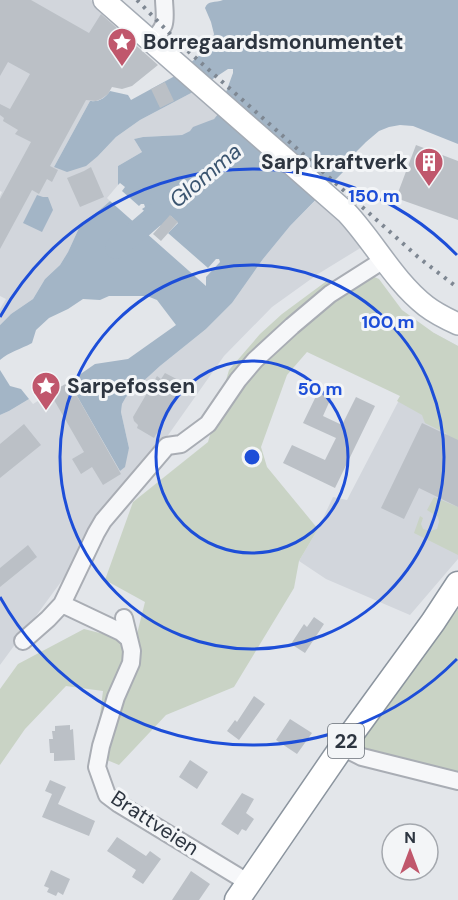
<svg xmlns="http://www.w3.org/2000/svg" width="458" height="900" viewBox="0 0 458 900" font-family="'DM Sans',sans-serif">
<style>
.built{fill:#d2d6dc}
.green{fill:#c9d3c5}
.water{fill:#a3b5c6}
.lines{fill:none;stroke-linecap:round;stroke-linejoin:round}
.river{stroke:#a3b5c6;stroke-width:22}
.building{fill:#bbc0c6}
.minor-casing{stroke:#a9adb4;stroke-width:20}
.major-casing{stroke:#a4abb4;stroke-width:24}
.highway-casing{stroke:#8c959f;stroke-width:27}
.minor{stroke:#f6f7f9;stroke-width:16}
.major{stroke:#fff;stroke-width:21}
.highway{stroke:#fff;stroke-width:24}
.rail{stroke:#7e8792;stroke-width:4;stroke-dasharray:3 6;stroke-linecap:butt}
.ring{fill:none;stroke:#1d4ed8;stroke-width:3}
.labels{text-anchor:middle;stroke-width:6;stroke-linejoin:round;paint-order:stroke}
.shield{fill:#f3f5f7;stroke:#686f77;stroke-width:1.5}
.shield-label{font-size:20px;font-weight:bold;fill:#2d3540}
.poi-label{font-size:21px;font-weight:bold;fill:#2d3540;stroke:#f3f5f7;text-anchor:start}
.street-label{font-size:21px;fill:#2d3540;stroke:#f3f5f7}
.water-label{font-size:22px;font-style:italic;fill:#3b5570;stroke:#f3f5f7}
.centre{fill:#1d4ed8;stroke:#f3f5f7;stroke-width:3}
.ring-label{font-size:18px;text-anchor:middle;font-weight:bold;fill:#1d4ed8;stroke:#f3f5f7;stroke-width:6;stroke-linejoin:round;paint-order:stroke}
</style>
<rect width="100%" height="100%" fill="#e3e6ea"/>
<!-- built -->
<path class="built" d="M0,0H91L119,26L100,53L110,91L104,98L95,101H90L54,167L98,156L116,137L140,120L193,92L218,114L214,119L182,135L143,137L134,139L142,152L118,166V185L107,198L110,201L79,228L68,252L60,265L45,279L33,299L11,314L0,325V309L6,299L0,296V196L2,192L0,191Z
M316,200L353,233L362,247L318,274L272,307L224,356L154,455L0,665V415L9,411L29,399L33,404L69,382L120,471L129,448L121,412L122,404L126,397L160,366L206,329L232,303L263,259L290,226Z
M434,333L458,346V559L410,615L326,579L299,561L318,529L333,497L347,500Z"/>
<!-- green -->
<path class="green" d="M370,275L379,279L402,310L434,333L458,346V455L441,447L447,434L425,423L422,415L397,401L400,396L307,352L287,375L261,447L267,467L318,529L299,561L294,588L234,687L166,715L119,765L95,755L103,691L66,686L25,729L0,765V689L18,664L84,629L135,642L145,602L105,580L133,502L208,442L229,370L260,334L282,314L328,280L331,300Z
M434,497L458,507V555L414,533L420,516L423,518L421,524L423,529L430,531L437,529L439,522L438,517L427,510Z
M458,609V776L364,749L361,741Z"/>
<!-- water -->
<path class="water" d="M223,0H458V144L413,126L400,125L389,127L379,131L366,142L354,154L344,171L290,226L263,259L232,303L206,329L160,366L126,397L122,404L121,412L129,448L125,467L120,471L69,382L95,364L128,359L176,325L157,300L147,296H109L100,300L83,299L68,309L49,318L36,330L32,343C21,349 9,352 0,360V325L11,314L33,299L45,279L60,265L68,252L79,228L110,201L206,286V277L220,262L219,259H216L208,268L168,233L178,223L171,216L161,226L142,209L145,207L144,204H141L139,206L122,191L125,187L120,183L118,185V166L142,152L134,139L143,137L182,135L190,131L193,127L214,119L218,114L233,73V69H228L193,92L140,120L116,137L98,156L86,166L67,172L54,167L90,101C100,102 105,98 110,91L128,95L131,100L173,77L211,46L214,34L211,22L205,8C208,0 215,3 223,0Z
M37,195L43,197H48L53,210L42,232L23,223Z
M0,370L10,386L21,389L29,399L9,411L0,415Z"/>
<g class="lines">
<!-- river -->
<path class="river" d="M116,248C136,233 154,216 174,199"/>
</g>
<!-- building -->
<path class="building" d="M0,0H31L89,33L101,14L158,65L132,86L122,89L112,87L108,94L101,99L96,101L86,100L50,166L58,170L52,182L47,179L39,194L32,190L0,249V199L31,142L15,134L18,130L3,121L4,118L0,115V104L10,109L30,74L8,62L0,76Z
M165,82L174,101L160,108L151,89Z
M416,145L458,161V220L396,198Z
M91,167L104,197L80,207L67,178L84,171Z
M170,215L178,222L161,241L153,234Z
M165,373L186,384L154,438L137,428L138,425L134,421L133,417L157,376L161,379Z
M69,382L121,474L103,485L92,467L81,474L72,459L84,452L50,393Z
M318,392L331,398L323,416L342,425L356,397L375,406L335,488L283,463L292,445L325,460L336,438L303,423Z
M422,423L458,440V507L419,488L404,519L381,508Z
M24,424L41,445L0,478V444Z
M28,545L37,557L0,587V568Z
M314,617L324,624L305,653L291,644L304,624L307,627Z
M254,696L265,704L239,740L227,731L235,720L237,722Z
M290,719L312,733L297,754L276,740Z
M70,725V730L73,729L75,760L54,761V753H50L49,739H53L52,731H55V726Z
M190,760L208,772L197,789L179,777Z
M50,780L66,787L58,804L95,821L89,836L42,817L52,794L45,791Z
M242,793L254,799L246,813L254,819L246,831L242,829L238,835L221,824Z
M117,837L146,856L150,851L161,859L143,884L132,877L136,870L107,851Z
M51,870L70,879L63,895L58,892L56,896L47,892L49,888L44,886Z
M191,871L210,884L199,900H172Z"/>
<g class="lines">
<!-- minor casing -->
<g class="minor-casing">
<path id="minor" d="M151,41C168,26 165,21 164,0
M62,604L121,632L128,638
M124,618L132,651L131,663L116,697L101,746L97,767L107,795L119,804L249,883
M23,641L48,619L62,604L96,533L103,521L167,446L181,444L208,424L238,380L255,360L292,326L330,294L385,259
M342,747L362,757L458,781"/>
</g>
<!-- major casing -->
<g class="major-casing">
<path id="major" d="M104,0L347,213C374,242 394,281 426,306C435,313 447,319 458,324"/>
</g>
<!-- highway casing -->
<g class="highway-casing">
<path id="highway" d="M237,900L342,747L433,622L458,584"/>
</g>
<!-- minor -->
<use href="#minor" class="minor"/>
<!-- major -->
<use href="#major" class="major"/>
<!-- highway -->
<use href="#highway" class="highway"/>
<!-- rail -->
<path class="rail" d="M137,0L179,43L418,257L458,288"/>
</g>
<!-- distance rings -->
<g class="ring">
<circle cx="252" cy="457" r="96"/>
<circle cx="252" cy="457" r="192"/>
<path d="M457 659A288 288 0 0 1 0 597M0 317A288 288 0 0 1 457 255"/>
</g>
<!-- icons -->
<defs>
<g id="sight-pin" transform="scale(1.5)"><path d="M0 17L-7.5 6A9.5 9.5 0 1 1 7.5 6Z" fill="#c0576c" stroke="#f3f5f7"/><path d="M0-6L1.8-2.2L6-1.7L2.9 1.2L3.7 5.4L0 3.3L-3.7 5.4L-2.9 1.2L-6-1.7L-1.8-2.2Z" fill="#fff"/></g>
<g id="building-pin" transform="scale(1.5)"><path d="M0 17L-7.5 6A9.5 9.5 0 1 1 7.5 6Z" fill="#c0576c" stroke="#f3f5f7"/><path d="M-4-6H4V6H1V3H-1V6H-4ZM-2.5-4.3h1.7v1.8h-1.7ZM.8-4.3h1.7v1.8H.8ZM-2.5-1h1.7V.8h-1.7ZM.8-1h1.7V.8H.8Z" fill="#fff"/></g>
</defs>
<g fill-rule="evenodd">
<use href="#sight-pin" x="122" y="42"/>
<use href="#building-pin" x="429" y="162"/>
<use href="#sight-pin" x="46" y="386"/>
</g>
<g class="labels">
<!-- shield labels -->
<rect class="shield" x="328" y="724" width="36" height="34" rx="4.5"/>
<g class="shield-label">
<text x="346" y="748">22</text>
</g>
<!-- poi labels -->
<g class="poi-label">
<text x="143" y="49">Borregaardsmonumentet</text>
<text x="408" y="169" text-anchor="end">Sarp kraftverk</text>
<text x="67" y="393">Sarpefossen</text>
</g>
<!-- street labels -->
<g class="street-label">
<text transform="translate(155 823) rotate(33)" y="7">Brattveien</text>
</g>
<!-- water labels -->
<g class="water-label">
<text transform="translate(205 175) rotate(-40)" y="8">Glomma</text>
</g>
</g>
<circle cx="252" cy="457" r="9" class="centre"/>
<g class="ring-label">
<text x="374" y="202">150 m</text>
<text x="388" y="328">100 m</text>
<text x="320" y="395">50 m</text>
</g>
<!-- north arrow -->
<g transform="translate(410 852)"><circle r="28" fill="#f3f5f7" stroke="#a4a8ae" stroke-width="1.5"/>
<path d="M0-4.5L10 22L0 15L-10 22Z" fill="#c0576c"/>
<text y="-9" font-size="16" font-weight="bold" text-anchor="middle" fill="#2d3540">N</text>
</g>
</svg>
